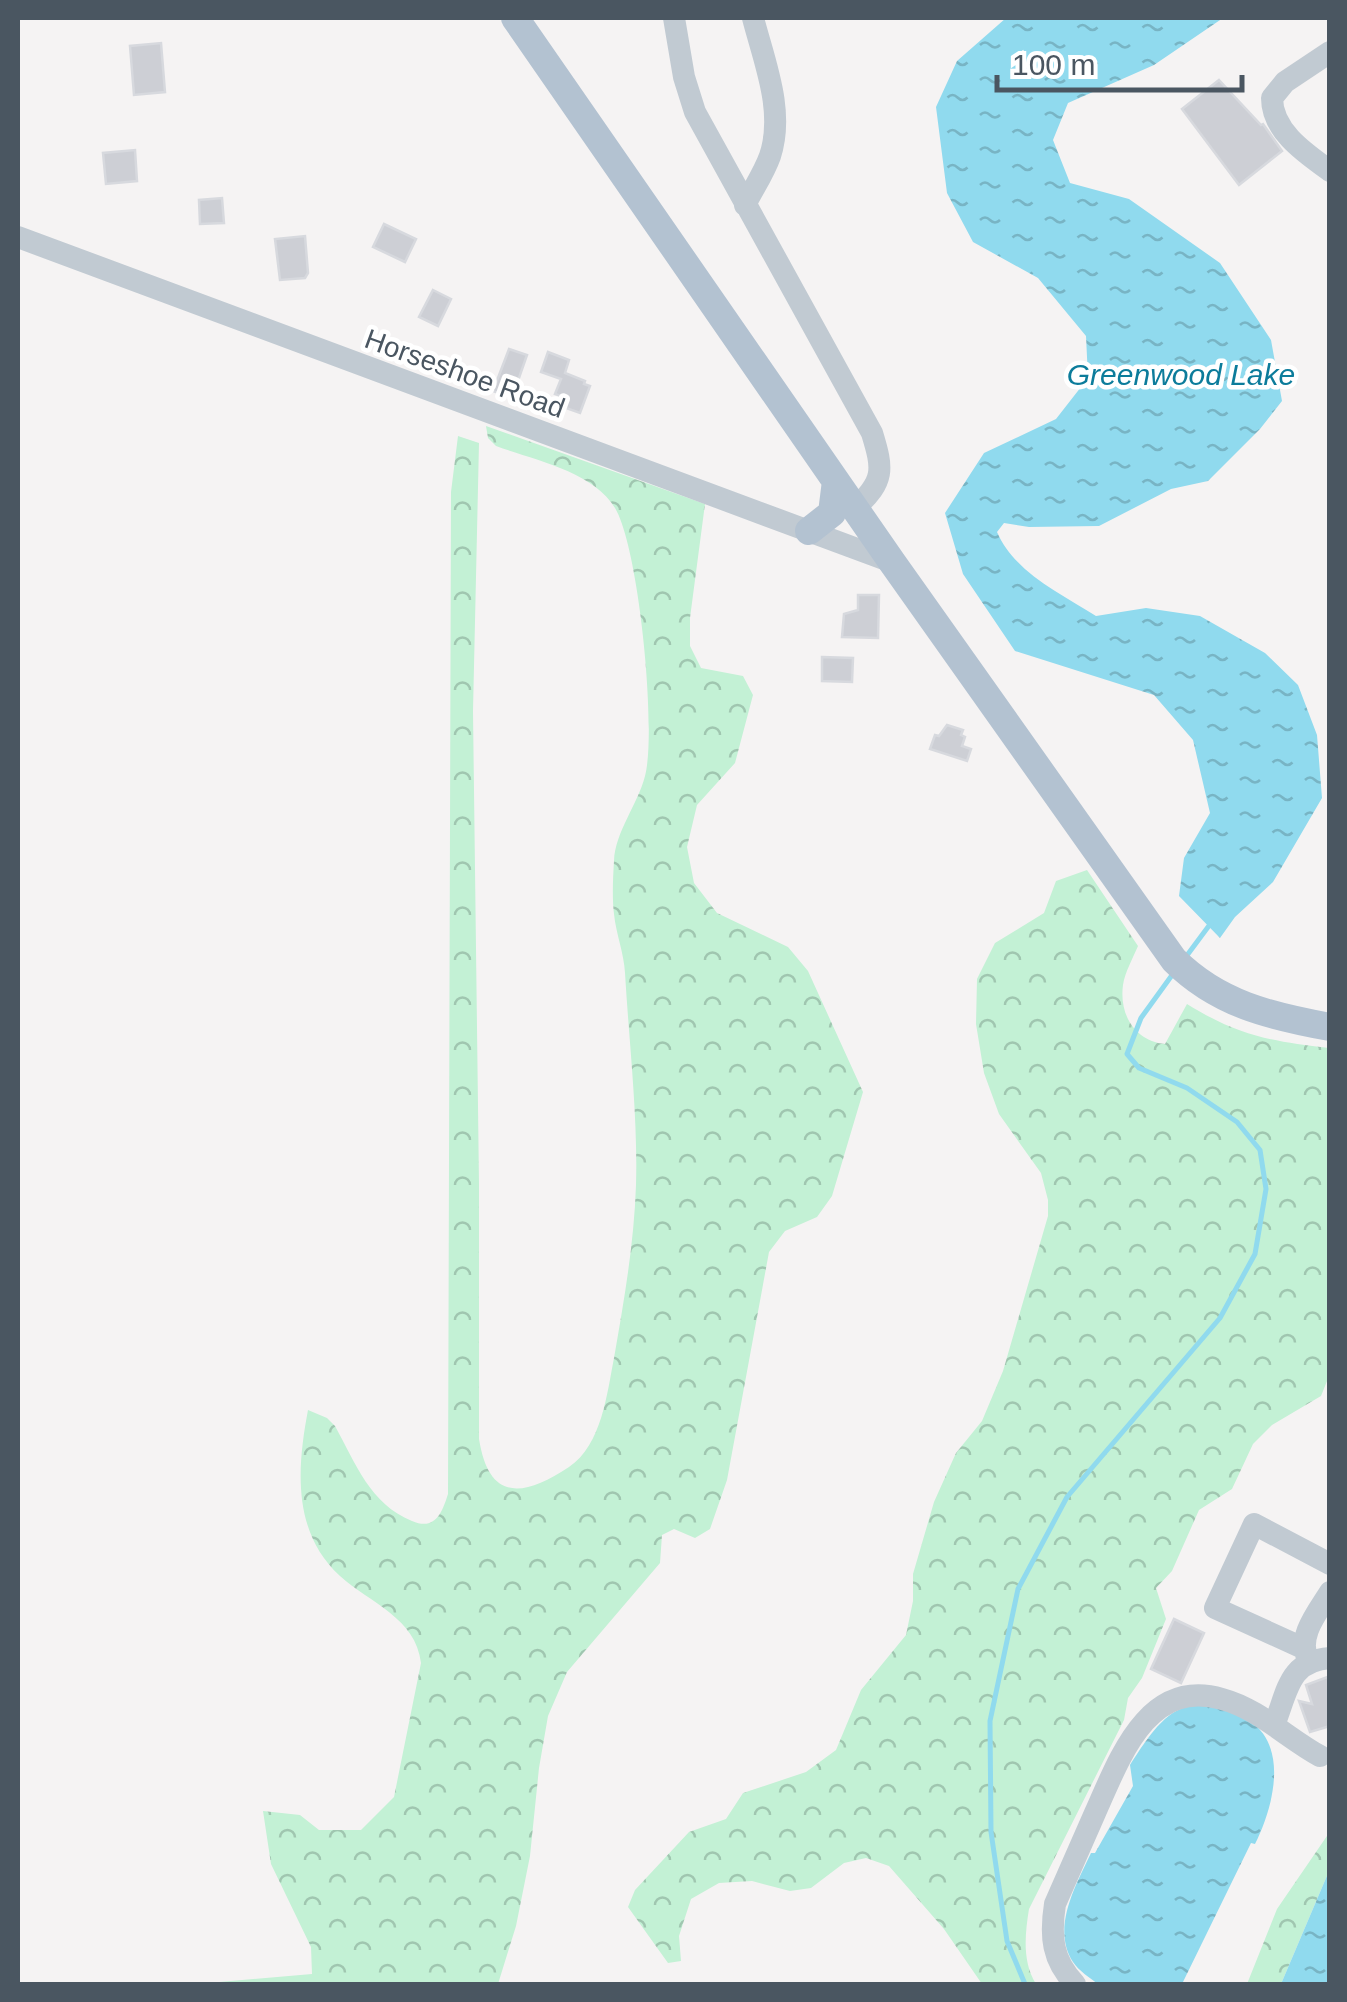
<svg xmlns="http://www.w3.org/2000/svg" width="1347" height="2002" viewBox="0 0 1347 2002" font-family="Helvetica,sans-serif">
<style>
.forest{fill:url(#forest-crowns)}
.water{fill:url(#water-ripples)}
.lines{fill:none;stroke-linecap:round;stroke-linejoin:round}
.stream{stroke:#90daee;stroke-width:5}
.building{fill:#cdcfd5;stroke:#d7d9de;stroke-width:2.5}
.minor{stroke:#c1cad2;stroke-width:22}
.major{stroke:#b3c2d1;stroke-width:28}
.labels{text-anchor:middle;stroke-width:9;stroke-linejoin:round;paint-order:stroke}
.street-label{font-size:28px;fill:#4a5661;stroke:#fff}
.water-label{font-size:30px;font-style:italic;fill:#0c7c9b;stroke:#fff}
</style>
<defs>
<pattern id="forest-crowns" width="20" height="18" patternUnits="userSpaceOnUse" patternTransform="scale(2.5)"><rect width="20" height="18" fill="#c3f1d5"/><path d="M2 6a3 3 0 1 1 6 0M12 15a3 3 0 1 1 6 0" fill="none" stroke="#a0c6b0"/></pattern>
<pattern id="water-ripples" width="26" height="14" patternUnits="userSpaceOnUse" patternTransform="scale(2.5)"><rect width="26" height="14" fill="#90daee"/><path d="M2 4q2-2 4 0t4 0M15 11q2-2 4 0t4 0" fill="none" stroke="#78b4c4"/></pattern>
</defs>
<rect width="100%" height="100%" fill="#f5f3f3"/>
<!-- forest -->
<path class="forest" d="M486,426L705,504L690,618V646L701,668L743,676L753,695L735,763L697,805L687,847L694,883L717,913L788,947L808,971L863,1092L832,1196L817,1217L785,1231L769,1252L727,1480L710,1529L695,1538L674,1529L662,1535L660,1563L567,1672L548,1716L539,1768L530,1856L516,1926L498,1984H197L312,1974L311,1947L271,1864L263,1811L300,1815L319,1830H361L394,1797L421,1663C416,1618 370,1603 340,1576C292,1532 297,1468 308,1410L327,1418L335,1426C356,1464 370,1504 412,1521C435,1531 442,1513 448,1494L451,492L458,436L479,443L473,711L479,1185V1439C489,1501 522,1498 569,1467C602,1445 607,1393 614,1358C624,1301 634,1244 636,1185C638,1116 629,1042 625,973C624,953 616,934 614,914C612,897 613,878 614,861C615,832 638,804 645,776C657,730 639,548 615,508C593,471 534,460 496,446L488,438Z
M1087,870L1138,946C1133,958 1125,972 1123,985C1119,1015 1135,1041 1165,1044L1187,1004C1239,1036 1270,1041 1329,1048V1376L1321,1396L1272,1425L1253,1444L1232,1489L1199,1510L1172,1571L1156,1588L1166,1619L1142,1678L1128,1698L1124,1720L1029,1909C1025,1934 1022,1962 1036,1984H982L944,1929L889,1866L866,1858L844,1863L811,1888L790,1891L752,1881L719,1883L691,1899L679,1936L681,1961L668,1963L628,1907L635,1890L689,1832L726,1819L743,1793L806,1772L836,1750L861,1690L906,1635L913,1601V1574L934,1502L956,1453L982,1421L1003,1371L1048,1216V1200L1041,1173L999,1114L984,1073L976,1024L977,979L995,943L1044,913L1056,881Z
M1329,1833V1871L1281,1984H1247L1277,1909Z"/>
<!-- water -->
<path class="water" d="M1006,18H1223L1154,65L1068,103L1053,140L1070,183L1129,199L1220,263L1271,340L1282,401L1260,429L1208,481L1171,489L1099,526L1029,527L1004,523L997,532C1015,573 1060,593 1096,616L1146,608L1200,616L1265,653L1298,685L1317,735L1322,798L1273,882L1235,917L1220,938L1179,896L1184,858L1210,813L1193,740L1154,695L1015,651L963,574L945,513L984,453L1056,419L1088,378L1086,336L1038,278L973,242L947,193L936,107L957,61Z
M1219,1705C1230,1711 1244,1716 1254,1724C1289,1753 1271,1812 1255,1844L1251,1843L1182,1984H1098C1090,1978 1079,1971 1073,1962C1051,1928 1076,1885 1091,1853H1095L1133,1786L1130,1765C1143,1745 1162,1713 1186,1707C1196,1705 1209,1706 1219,1705Z
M1329,1871V1984H1281Z"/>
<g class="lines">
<!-- stream -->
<path class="stream" d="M1185,958L1211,923
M1025,1984L1007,1941L991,1832L990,1721L1018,1589L1067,1497L1220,1318L1255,1254L1266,1189L1260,1150L1237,1122L1187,1088L1139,1068L1127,1054L1141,1018L1175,971"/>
</g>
<!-- building -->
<path class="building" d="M161,43L165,92L134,95L130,46Z
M1219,80L1261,125L1263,124L1282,151L1239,185L1182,109Z
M135,150L137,181L106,184L103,153Z
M222,198L224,223L200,224L199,200Z
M384,224L416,239L405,262L373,247Z
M305,236L308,273L305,278L280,280L275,239Z
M433,290L451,299L438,326L419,317Z
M509,349L527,355L512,398L493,391Z
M548,352L569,360L565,373L585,381L584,384L590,386L580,413L563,407L564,397L555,394L561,379L541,372Z
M858,595H879L878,638L842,637L844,614L858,610Z
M822,657L853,658L852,682L822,681Z
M947,725L963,730L961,735L965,737L962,746L971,749L967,761L930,749L935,735L939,736Z
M1174,1619L1204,1633L1181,1683L1151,1669Z
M1330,1676V1726L1310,1732L1299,1701L1312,1704L1306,1685Z"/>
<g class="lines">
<!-- minor -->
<path class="minor" d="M674,18L684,77L695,112L872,433C883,469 885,481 855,508
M1330,52L1285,82L1272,98C1272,131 1305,153 1330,171
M745,205C753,189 764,173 770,156C785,111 764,61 753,18
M18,237L892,562
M1303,1648L1215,1608L1254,1524L1330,1564
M1308,1660C1297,1636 1317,1613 1330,1592
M1274,1725C1288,1691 1288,1661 1330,1658
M1075,1984C1052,1960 1050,1936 1055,1904C1068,1874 1082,1843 1095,1813C1119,1760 1147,1677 1222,1699C1259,1709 1287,1738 1320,1756"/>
<!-- major -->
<path class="major" d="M515,18L892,562L1174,960C1218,1004 1270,1016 1330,1027
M809,531L832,513L836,481"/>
</g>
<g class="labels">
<!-- street labels -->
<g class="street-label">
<text transform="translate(465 373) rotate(20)" y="10">Horseshoe Road</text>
</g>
<!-- water labels -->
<g class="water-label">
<text x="1181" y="385">Greenwood Lake</text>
</g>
</g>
<!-- border -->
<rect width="1347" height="2002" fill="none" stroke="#4a5661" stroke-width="40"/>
<!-- scale -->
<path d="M997 75v15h245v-15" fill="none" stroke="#4a5661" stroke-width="5"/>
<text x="1012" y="75" font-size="30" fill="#4a5661" stroke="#ffffff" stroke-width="8" paint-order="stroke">100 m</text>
</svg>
